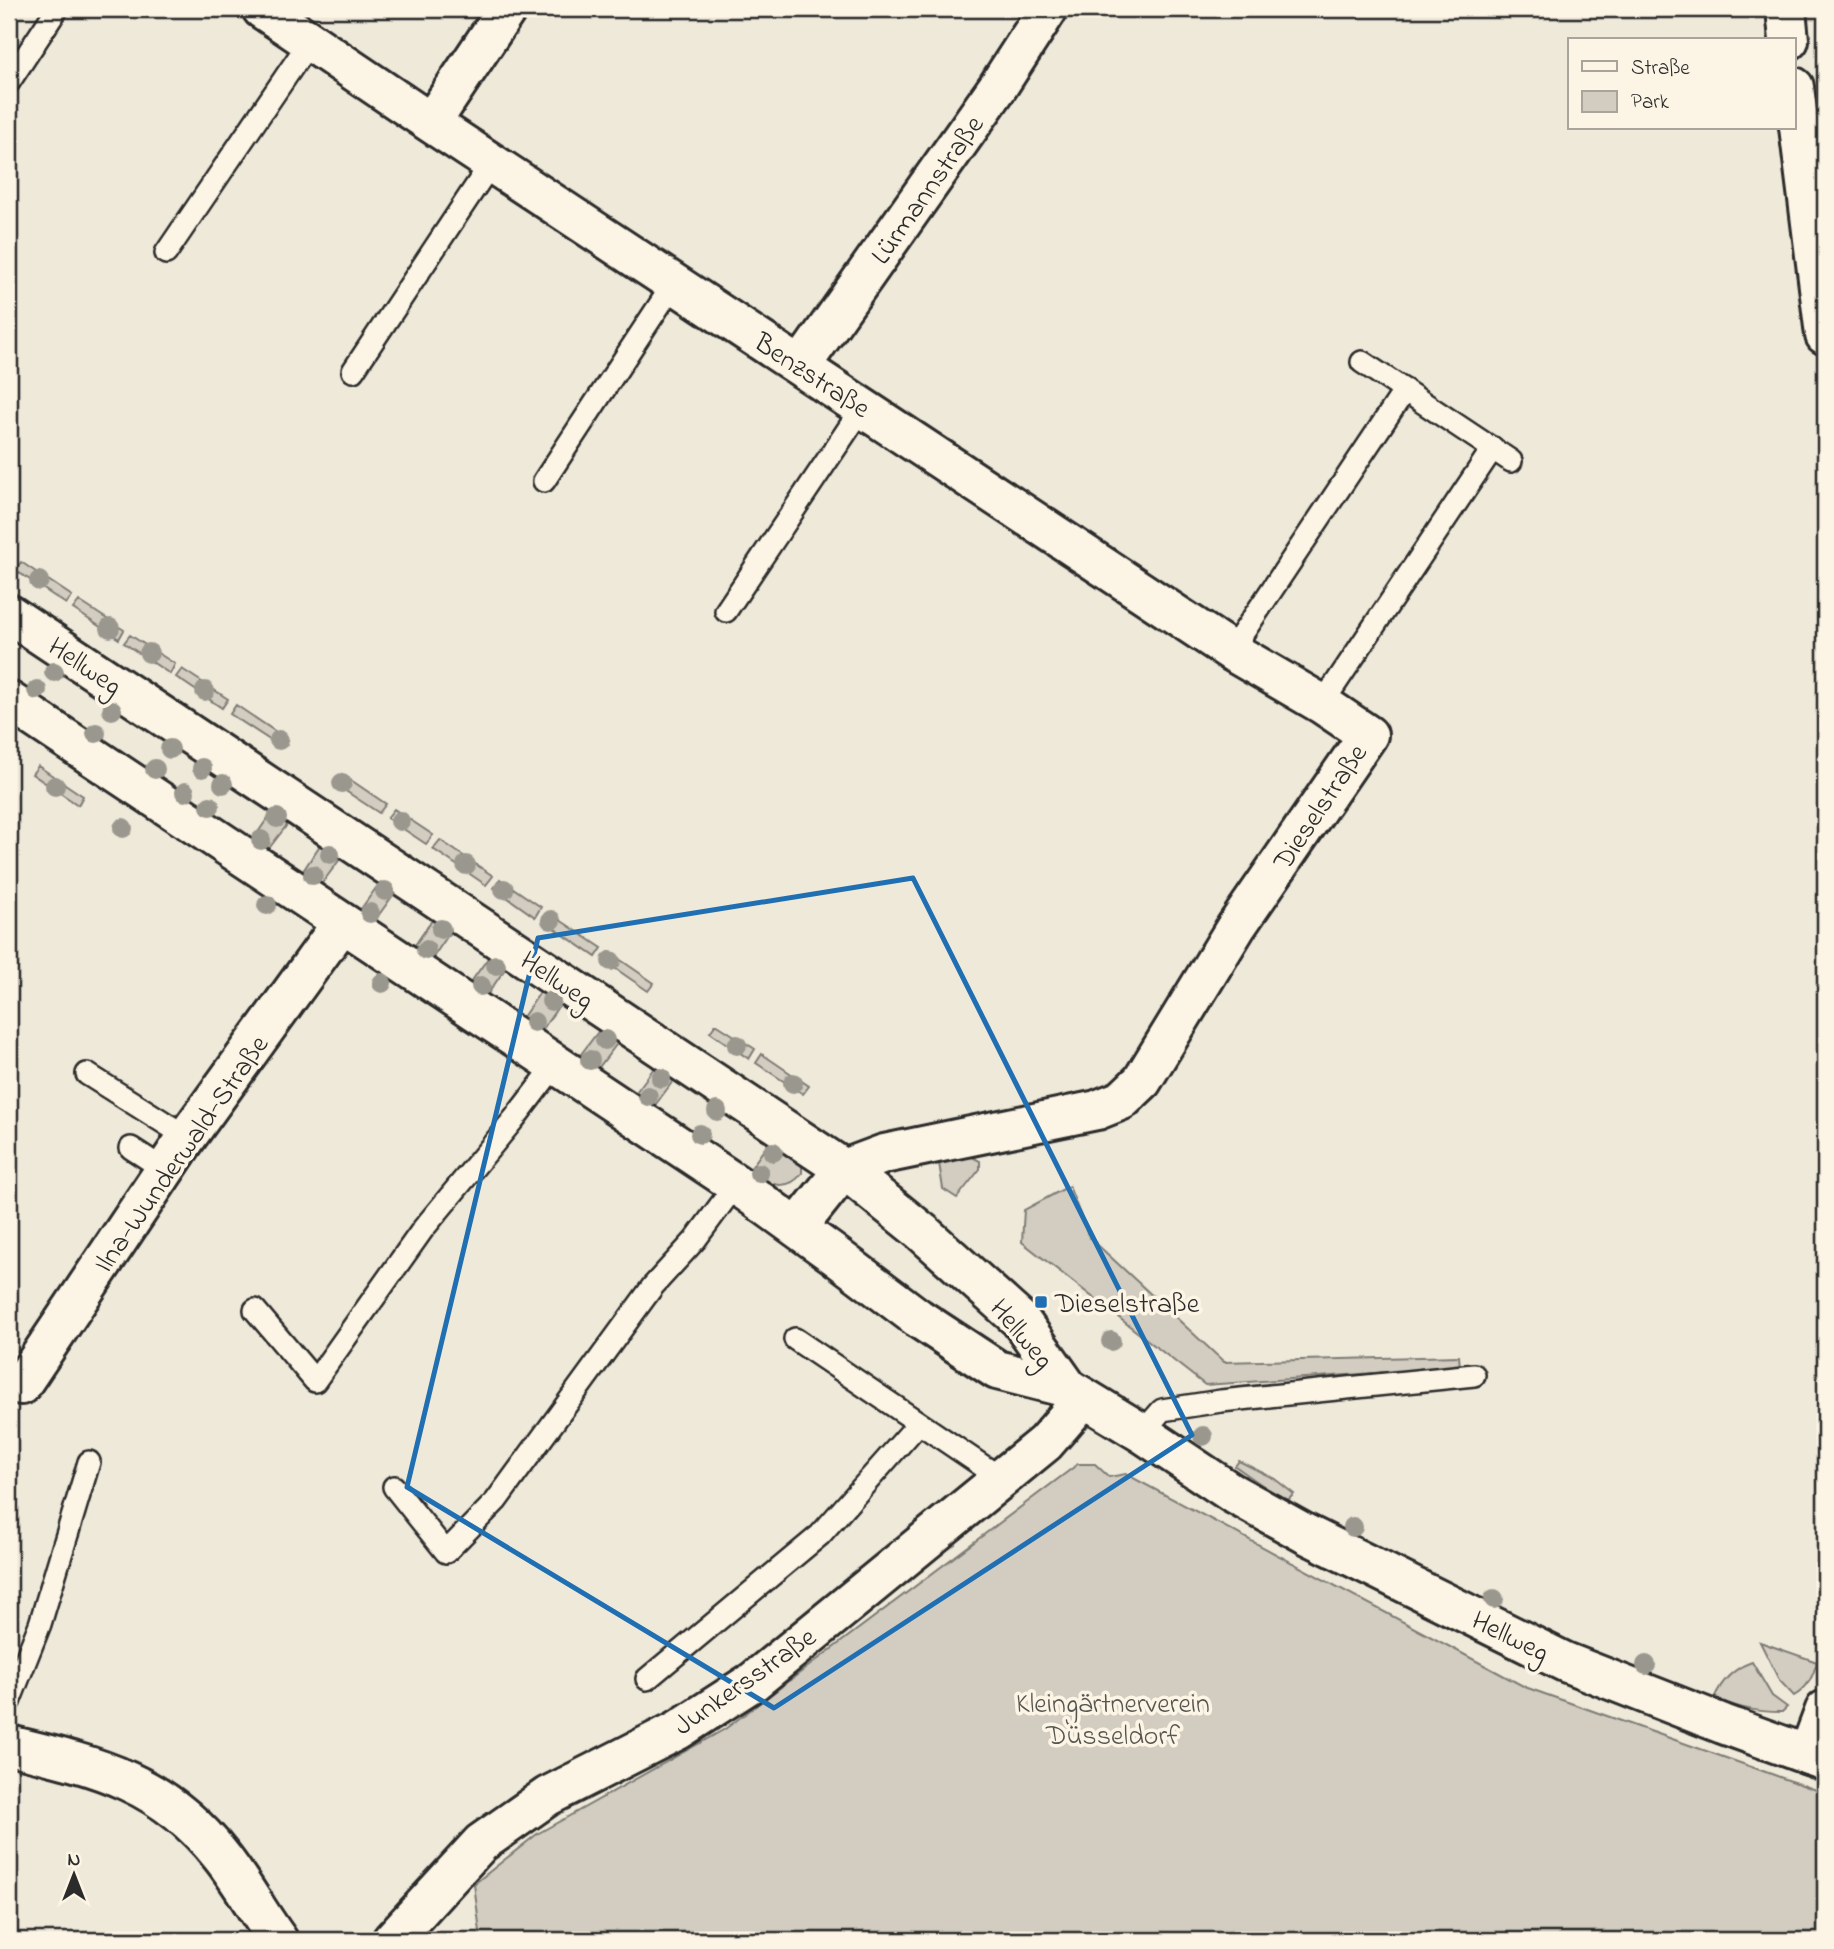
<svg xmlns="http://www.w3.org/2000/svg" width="1834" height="1949" viewBox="0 0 1834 1949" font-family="'Indie Flower',sans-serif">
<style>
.green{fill:#d2cdc0;stroke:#7e7c76;stroke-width:2}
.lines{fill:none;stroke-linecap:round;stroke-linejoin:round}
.service-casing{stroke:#2b2b2b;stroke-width:26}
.minor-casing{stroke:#2b2b2b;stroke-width:44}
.secondary-casing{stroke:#2b2b2b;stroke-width:44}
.service{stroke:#fcf5e5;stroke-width:21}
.minor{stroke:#fcf5e5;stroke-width:38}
.secondary{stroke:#fcf5e5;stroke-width:38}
.tree{fill:#9a978e}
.marked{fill:none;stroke:#1f6fb2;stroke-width:5;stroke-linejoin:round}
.poi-dot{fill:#1f6fb2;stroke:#fcf5e5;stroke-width:2.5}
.labels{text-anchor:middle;stroke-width:7;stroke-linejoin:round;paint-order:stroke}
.street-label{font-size:28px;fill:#2b2b2b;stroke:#fcf5e5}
.poi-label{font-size:28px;fill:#2b2b2b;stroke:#fcf5e5;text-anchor:start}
.park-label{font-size:28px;fill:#555450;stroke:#fcf5e5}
</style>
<rect width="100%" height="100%" fill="#efe9da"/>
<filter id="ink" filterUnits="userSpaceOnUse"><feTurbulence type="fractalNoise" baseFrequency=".0143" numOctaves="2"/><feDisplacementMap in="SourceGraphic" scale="14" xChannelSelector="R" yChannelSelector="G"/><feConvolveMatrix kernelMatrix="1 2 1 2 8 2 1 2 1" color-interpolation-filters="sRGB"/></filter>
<g filter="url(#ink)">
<!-- green -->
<path class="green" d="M21,562L72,596L66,604L15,570Z
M79,601L124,630L119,639L73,609Z
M130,635L175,664L170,674L124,643Z
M182,669L228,699L222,708L176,677Z
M236,705L288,740L282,748L230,714Z
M38,766L83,796L78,805L32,774Z
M342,774L386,804L379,813L335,784Z
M274,809L290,821L267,851L252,841Z
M394,809L433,835L426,844L387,818Z
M440,840L493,876L486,885L433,849Z
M322,842L343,855L320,886L301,874Z
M500,879L541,907L535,917L494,888Z
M381,881L396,891L373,923L358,913Z
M548,912L602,948L596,957L542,920Z
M435,916L453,928L431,960L413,948Z
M609,952L654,983L648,991L603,960Z
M491,954L507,966L485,998L468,986Z
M543,988L562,1001L540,1033L521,1020Z
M716,1024L755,1049L749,1059L710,1032Z
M601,1028L619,1041L596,1071L578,1058Z
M762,1054L809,1086L803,1094L756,1063Z
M657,1064L676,1077L653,1108L634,1095Z
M770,1141L802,1163V1173C787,1194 766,1183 748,1172Z
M972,1157L980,1161V1169L957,1198L943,1189L939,1163Z
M1069,1186L1089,1237L1224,1362L1459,1356L1460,1367L1205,1385L1022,1242L1024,1210Z
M1239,1461L1275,1479L1294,1494L1288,1500L1272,1492L1235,1466Z
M1078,1464H1095L1109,1477L1126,1474L1525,1687L1825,1793V1940H481L474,1884L537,1834L725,1729Z
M1760,1642L1817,1662C1813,1676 1808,1688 1794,1696L1779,1680Z
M1752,1662L1772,1696L1787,1707L1782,1712C1758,1712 1736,1709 1715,1697C1722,1680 1735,1668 1752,1662Z"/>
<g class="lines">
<!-- service casing -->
<g class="service-casing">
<path id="service" d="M9,82L57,9
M166,253L310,41
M1362,362L1511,461
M353,371L492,162
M544,481L674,283
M726,611L863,407
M1231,651L1405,390
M1322,704L1493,448
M87,1074L187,1137
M131,1148L165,1170
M255,1310L315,1381L423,1229L514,1119L556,1064
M795,1339L1002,1479
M1142,1433L1162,1410L1221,1401L1474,1375
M394,1487L446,1552L496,1501L653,1286L695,1240L736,1184
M647,1679L820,1535L919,1423
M9,1702L40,1624L89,1462"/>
</g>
<!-- minor casing -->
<g class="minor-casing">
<path id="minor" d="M262,9L431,123L1231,651L1322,704L1368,735L1236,927L1142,1081L1122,1100L1097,1110L884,1154L844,1169
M1786,9L1789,40
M1794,87L1825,335
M431,123L507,9
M801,366L997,88L1048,9
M21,1385L187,1137L342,923
M9,1745C96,1766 163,1781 221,1856C242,1882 258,1913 278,1940
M1808,1755L1825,1710
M392,1940L481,1843L548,1796L678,1730L754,1681L1045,1443L1084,1398"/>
</g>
<!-- secondary casing -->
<g class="secondary-casing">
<path id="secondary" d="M9,614L844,1169L922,1232L1020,1320L1068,1388
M9,701L736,1184L833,1254L918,1318L997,1370L1068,1388L1142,1433L1232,1493L1306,1534L1565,1662L1723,1724L1825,1761
M797,1228L844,1169"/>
</g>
<!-- service -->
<use href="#service" class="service"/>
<!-- minor -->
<use href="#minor" class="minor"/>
<!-- secondary -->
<use href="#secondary" class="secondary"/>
</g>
<!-- trees -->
<g class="tree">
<circle cx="39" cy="581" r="10"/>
<circle cx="110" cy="628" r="10"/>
<circle cx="149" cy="653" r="10"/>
<circle cx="54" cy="672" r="10"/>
<circle cx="37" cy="690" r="10"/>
<circle cx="205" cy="691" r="10"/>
<circle cx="112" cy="710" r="10"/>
<circle cx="96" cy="733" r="10"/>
<circle cx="279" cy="740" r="10"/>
<circle cx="170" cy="749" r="10"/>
<circle cx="202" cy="768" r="10"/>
<circle cx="155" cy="769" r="10"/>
<circle cx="342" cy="783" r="10"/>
<circle cx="223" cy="784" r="10"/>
<circle cx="55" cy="786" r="10"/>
<circle cx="185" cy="792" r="10"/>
<circle cx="210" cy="806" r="10"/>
<circle cx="277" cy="818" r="10"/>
<circle cx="400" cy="821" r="10"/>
<circle cx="123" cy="828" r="10"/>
<circle cx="261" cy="840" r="10"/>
<circle cx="330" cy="854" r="10"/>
<circle cx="466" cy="865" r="10"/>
<circle cx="313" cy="875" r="10"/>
<circle cx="504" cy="889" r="10"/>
<circle cx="385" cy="891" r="10"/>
<circle cx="267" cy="905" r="10"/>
<circle cx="370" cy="913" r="10"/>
<circle cx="551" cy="920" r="10"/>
<circle cx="441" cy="929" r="10"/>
<circle cx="426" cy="950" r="10"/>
<circle cx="611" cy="961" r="10"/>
<circle cx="496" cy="965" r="10"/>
<circle cx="382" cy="983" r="10"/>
<circle cx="481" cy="986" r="10"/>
<circle cx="551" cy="1001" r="10"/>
<circle cx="534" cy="1022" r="10"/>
<circle cx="605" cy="1040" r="10"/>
<circle cx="737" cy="1045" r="10"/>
<circle cx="590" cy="1060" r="10"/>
<circle cx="661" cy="1078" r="10"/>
<circle cx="793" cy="1083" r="10"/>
<circle cx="648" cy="1096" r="10"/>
<circle cx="717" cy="1111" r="10"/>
<circle cx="700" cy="1134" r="10"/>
<circle cx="773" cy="1152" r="10"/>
<circle cx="759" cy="1173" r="10"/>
<circle cx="1111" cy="1341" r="10"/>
<circle cx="1203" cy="1436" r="10"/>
<circle cx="1353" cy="1527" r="10"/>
<circle cx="1494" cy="1599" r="10"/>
<circle cx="1646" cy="1665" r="10"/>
</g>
</g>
<!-- marked area -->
<path class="marked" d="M913,878L1192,1435L774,1708L407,1487L538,938Z"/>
<!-- markers -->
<rect class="poi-dot" x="1034" y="1295" width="14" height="14" rx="3.5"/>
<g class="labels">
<!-- street labels -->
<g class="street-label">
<text transform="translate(926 189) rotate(-55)" y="10">Lürmannstraße</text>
<text transform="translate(813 374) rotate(33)" y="10">Benzstraße</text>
<text transform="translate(86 665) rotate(34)" y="10">Hellweg</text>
<text transform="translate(1319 806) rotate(-56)" y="10">Dieselstraße</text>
<text transform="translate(558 979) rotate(34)" y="10">Hellweg</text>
<text transform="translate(180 1153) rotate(-55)" y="10">Ilna-Wunderwald-Straße</text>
<text transform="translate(1023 1333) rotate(50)" y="10">Hellweg</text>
<text transform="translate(1511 1635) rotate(26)" y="10">Hellweg</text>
<text transform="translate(744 1680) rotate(-35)" y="10">Junkersstraße</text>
</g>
<!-- poi labels -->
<g class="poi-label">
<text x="1055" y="1312">Dieselstraße</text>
</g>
<!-- park labels -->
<g class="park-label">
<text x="1113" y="1712">Kleingärtnerverein<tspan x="1113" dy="32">Düsseldorf</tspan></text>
</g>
</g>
<!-- margin -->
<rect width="1834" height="1949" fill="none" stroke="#fcf5e5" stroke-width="35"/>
<rect x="18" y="18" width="1799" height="1914" fill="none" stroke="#2b2b2b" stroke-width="2.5" filter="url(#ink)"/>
<!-- legend -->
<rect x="1568" y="38" width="228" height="91" fill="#fcf5e5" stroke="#a8a49b" stroke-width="2"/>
<rect x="1582" y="61" width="35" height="10" fill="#fcf5e5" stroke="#a8a49b" stroke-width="2"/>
<text x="1631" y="74" font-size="21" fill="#2b2b2b">Straße</text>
<rect x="1582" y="91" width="35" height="21" fill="#d2cdc0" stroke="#a8a49b" stroke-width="2"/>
<text x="1631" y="108" font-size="21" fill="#2b2b2b">Park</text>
<!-- north arrow -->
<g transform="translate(74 1875)" stroke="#fcf5e5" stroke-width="5" paint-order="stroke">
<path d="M0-5L12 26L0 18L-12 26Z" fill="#2b2b2b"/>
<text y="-10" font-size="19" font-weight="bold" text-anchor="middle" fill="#2b2b2b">N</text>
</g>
</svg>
